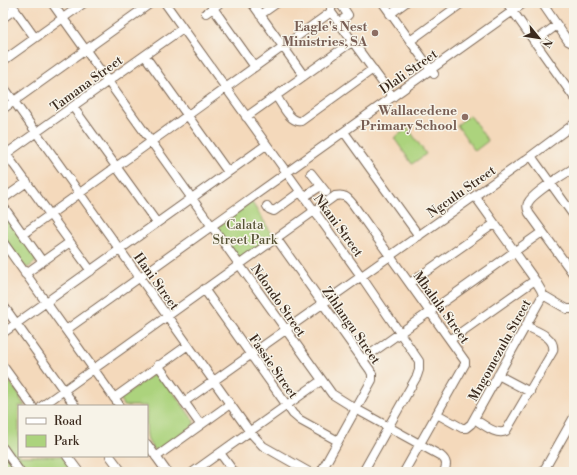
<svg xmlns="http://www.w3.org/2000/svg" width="577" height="475" viewBox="0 0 577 475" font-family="'Libre Bodoni',serif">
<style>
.green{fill:#acd37d;stroke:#747e4e}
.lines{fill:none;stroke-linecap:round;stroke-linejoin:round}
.minor-casing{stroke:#7c6755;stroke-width:10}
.minor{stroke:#fff;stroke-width:8}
.education-dot{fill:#8d6e63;stroke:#f7f3e8;stroke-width:1.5}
.labels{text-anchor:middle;stroke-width:3;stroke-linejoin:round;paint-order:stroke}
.education-label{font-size:13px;font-weight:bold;fill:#785e54;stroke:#f7f3e8;text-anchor:end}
.street-label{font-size:13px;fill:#3b2a1e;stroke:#f7f3e8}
.park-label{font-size:13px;fill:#575436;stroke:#f7f3e8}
</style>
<rect width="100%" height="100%" fill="#f7f3e8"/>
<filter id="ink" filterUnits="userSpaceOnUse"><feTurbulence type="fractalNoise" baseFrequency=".025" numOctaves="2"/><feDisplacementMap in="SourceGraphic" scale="8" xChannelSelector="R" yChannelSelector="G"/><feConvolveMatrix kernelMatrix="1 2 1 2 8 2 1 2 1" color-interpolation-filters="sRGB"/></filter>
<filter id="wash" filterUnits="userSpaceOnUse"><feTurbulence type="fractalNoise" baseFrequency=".012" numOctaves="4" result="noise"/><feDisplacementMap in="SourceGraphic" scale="16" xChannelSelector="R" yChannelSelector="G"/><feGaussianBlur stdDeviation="0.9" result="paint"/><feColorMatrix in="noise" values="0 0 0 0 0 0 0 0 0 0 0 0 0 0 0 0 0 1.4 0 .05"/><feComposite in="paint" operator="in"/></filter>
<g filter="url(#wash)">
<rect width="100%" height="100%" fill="#f4d9bb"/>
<!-- green -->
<path class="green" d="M470,115L488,141L475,151L457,125Z
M408,128L426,154L412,164L394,138Z
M251,201L274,237L241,259H240L218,230L217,227Z
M3,210L37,259C35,263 30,267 26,268L3,239Z
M158,371L194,421L193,426L158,451C142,445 147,420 147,406H123L120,398Z
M3,375L6,377L21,397L20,399L25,406H19V456H61L75,472H3Z"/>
</g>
<g filter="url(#ink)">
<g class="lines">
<!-- minor casing -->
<g class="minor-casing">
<path id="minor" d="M10,3L35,38
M52,3L332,394L356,409L441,456C447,461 447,465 444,472
M165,3L361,276L419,361V370L417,376L363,472
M252,3L304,76
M336,3L331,7V12L393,97
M383,3L434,74
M507,3L574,97
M542,3L568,41L574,44
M213,8L255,67
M206,13L220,3
M390,14L405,3
M260,15L277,3
M3,18L15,9
M339,23L348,15L340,3
M410,41L462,3
M534,42L557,25
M145,56L228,172
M3,61L84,3
M3,86L250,432L263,446L309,472
M276,96C282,104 290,123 301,121L373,69
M73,107L157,223
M3,109L151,3
M246,117L353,41
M344,132L419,236
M6,154L91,271
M3,156L183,28
M531,156L574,216
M574,168C564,174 532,194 528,203C526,207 528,209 529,213L574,275
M311,173L326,192
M304,197L321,186
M3,199L27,182
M3,206L42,261
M267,206L269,209L274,211L300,192
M23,234L331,12
M276,238L370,370L372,374V380L321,472
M3,242L120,406
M25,274L70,242
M410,283L494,224
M204,289L293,414L300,420L338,441
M543,295L567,309H574
M3,305L75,406
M66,330L524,3
M3,333L266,145
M450,340L535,280
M362,360L542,232
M158,365L200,424
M3,366L32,406
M498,375L530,392
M114,398L188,345
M184,402L531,156L574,124
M42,406L335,196C344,194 347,197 352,203L465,361V364L404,472
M437,414L462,428H466L471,424L543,295L541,290L535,280L475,196
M474,419C483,424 496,436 506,431L553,351C556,337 536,331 526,326
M147,444L167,472
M3,448L20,472
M220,453L234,472
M67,456L79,472
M110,456L122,472
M156,457L230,404
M193,472L322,380
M543,472L574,417"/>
</g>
<!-- minor -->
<use href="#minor" class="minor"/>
</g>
</g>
<!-- markers -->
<g class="education-dot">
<circle cx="375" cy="33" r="4"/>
<circle cx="465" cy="117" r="4"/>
</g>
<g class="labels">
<!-- education labels -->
<g class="education-label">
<text x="367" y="31">Eagle's Nest<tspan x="367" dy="15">Ministries, SA</tspan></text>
<text x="457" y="115">Wallacedene<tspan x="457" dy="15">Primary School</tspan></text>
</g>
<!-- street labels -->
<g class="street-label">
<text transform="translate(408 71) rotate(-35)" y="5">Dlali Street</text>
<text transform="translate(86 83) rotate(-36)" y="5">Tamana Street</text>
<text transform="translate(461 191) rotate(-35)" y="5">Ngculu Street</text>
<text transform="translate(339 225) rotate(54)" y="5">Nkani Street</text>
<text transform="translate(157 281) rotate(54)" y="5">Hani Street</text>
<text transform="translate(279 300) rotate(55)" y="5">Ndondo Street</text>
<text transform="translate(442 307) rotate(54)" y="5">Mbalula Street</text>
<text transform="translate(352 325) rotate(55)" y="5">Zihlangu Street</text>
<text transform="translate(499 350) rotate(-61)" y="5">Mngomezulu Street</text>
<text transform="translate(274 366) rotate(55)" y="5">Fassie Street</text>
</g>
<!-- park labels -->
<g class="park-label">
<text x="245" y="229">Calata<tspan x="245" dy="15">Street Park</tspan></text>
</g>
</g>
<!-- margin -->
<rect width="577" height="475" fill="none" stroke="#f7f3e8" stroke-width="16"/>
<!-- legend -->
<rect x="18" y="405" width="130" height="52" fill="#f7f3e8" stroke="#aca397"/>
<rect x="26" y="418" width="20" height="6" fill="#ffffff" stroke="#aca397"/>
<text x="54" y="425" font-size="12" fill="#3b2a1e">Road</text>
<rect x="26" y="435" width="20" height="12" fill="#acd37d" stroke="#aca397"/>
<text x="54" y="445" font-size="12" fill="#3b2a1e">Park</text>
<!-- north arrow -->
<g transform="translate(539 38) rotate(120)" stroke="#f7f3e8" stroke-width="3" paint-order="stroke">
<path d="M0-3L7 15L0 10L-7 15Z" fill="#3b2a1e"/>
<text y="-6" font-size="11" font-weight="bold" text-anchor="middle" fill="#3b2a1e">N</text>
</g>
</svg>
